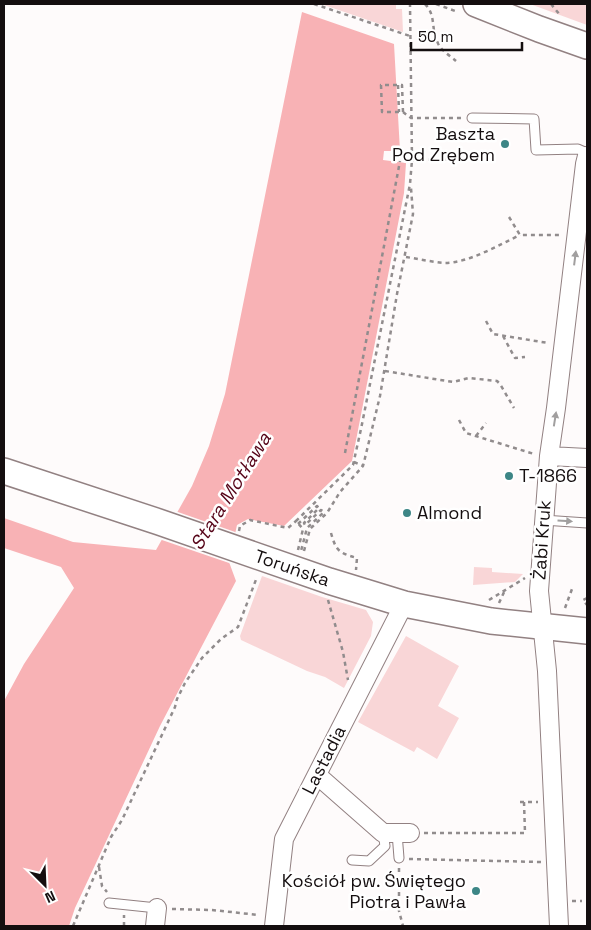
<svg xmlns="http://www.w3.org/2000/svg" width="591" height="930" viewBox="0 0 591 930" font-family="'Space Grotesk',sans-serif">
<style>
.green{fill:#f9d6d7}
.water{fill:#f8b2b5}
.pier{fill:#fefbfb}
.lines{fill:none;stroke-linecap:round;stroke-linejoin:round}
.lane-casing{stroke:#928182;stroke-width:11}
.street-casing{stroke:#928182;stroke-width:20}
.secondary-casing{stroke:#928182;stroke-width:28}
.path{stroke:#918c8d;stroke-width:2.5;stroke-dasharray:4 4;stroke-linecap:butt}
.lane{stroke:#fff;stroke-width:9}
.street{stroke:#fff;stroke-width:18}
.secondary{stroke:#fff;stroke-width:25}
.oneway{fill:#a19f9f}
.poi-dot{fill:#3d8686;stroke:#fff;stroke-width:2}
.labels{text-anchor:middle;stroke-width:5;stroke-linejoin:round;paint-order:stroke}
.poi-label{font-size:18px;fill:#140e0f;stroke:#fff;text-anchor:end}
.street-label{font-size:18px;fill:#140e0f;stroke:#fff}
.water-label{font-size:19px;font-style:italic;fill:#550317;stroke:#fff}
</style>
<rect width="100%" height="100%" fill="#fefbfb"/>
<!-- green -->
<path class="green" d="M321,4H396V9H402L403,32Z
M530,4H587V25Z
M474,567L492,568V572L523,574L515,582L473,585Z
M262,576L322,597L366,610L373,622L371,636L344,688L325,677L307,671L241,640L240,636Z
M406,636L459,666L438,706L459,718L437,759L417,747L414,752L358,722Z"/>
<!-- water -->
<path class="water" d="M302,12L394,44L400,151H384L383,160L406,163L404,193L352,461L284,526L248,519L237,525L229,562L236,581L160,726L75,908L69,926H4V701L24,664L74,588L61,567L4,548V518L73,542L156,550L192,486L209,446L225,394Z"/>
<!-- pier -->
<path class="pier" d="M175,511L238,533L232,564L159,539Z"/>
<g class="lines">
<!-- lane casing -->
<g class="lane-casing">
<path id="lane" d="M472,118L534,119L536,150L578,149L587,153
M543,520L587,523
M397,833L399,858
M352,860L369,861L385,846L383,833
M109,903L157,908"/>
</g>
<!-- street casing -->
<g class="street-casing">
<path id="street" d="M549,456L587,458
M317,775L383,833H410
M155,926L157,908
M274,926L284,839L404,604
M559,926L547,671L539,591L549,456L556,408L585,164L587,156"/>
</g>
<!-- secondary casing -->
<g class="secondary-casing">
<g id="secondary">
<path d="M476,4L539,29L587,46"/>
<path id="s1" d="M4,471L159,522L329,581L404,604L491,621L587,631"/>
</g>
</g>
<!-- path -->
<path class="path" d="M314,4L410,36
M425,4C436,15 431,28 437,41C440,50 449,55 456,61
M436,4L458,12
M551,4L560,15
M398,85L399,112
M403,112L402,85H381L382,112H403L411,118H461
M412,160L475,159
M509,217L520,235H561
M406,257C419,259 432,262 445,263C468,263 499,245 520,235
M486,321L493,334L548,343
M503,336L515,358L525,357
M385,371L453,382L469,378L497,381L500,384L514,408
M459,420L466,433L534,454
M476,436L486,423
M345,453L400,161
M354,462L363,466
M298,524L317,506L319,508L304,523L305,525L321,510L324,512L307,528L301,551
M239,531L240,526L250,520L288,528L296,521
M331,533C336,551 339,553 357,558L356,570
M298,550L303,529L296,521L353,465L361,429L410,184L412,160L410,4
M304,551L310,529L327,513L340,492L363,466L365,458L380,396L397,294L413,214L411,188
M587,598L583,600L587,605
M328,600L343,652L348,680
M489,600L525,578
M499,603L505,590
M565,608L572,589
M520,802H538
M424,833H525L524,802
M409,859L541,862
M99,867L102,886L107,892
M399,868V911L403,926
M572,901H582
M172,909L212,910L259,915
M73,926L111,837L122,820L175,707L177,699L185,683L202,658L221,639L238,627L257,577
M124,926V915"/>
<!-- lane -->
<use href="#lane" class="lane"/>
<!-- street -->
<use href="#street" class="street"/>
<!-- secondary -->
<use href="#secondary" class="secondary"/>
</g>
<!-- one-way arrows -->
<defs><path id="oneway-solid" d="M-6-.8H1V-3.2L6.5 0L1 3.2V.8H-6Z" transform="scale(1.25)"/></defs>
<g class="oneway">
<use href="#oneway-solid" transform="translate(575 258) rotate(-83)"/>
<use href="#oneway-solid" transform="translate(555 419) rotate(-81)"/>
<use href="#oneway-solid" transform="translate(565 521) rotate(4)"/>
</g>
<!-- markers -->
<g class="poi-dot">
<circle cx="505" cy="144" r="5"/>
<circle cx="509" cy="476" r="5"/>
<circle cx="407" cy="513" r="5"/>
<circle cx="476" cy="891" r="5"/>
</g>
<g class="labels">
<!-- poi labels -->
<g class="poi-label">
<text x="495" y="140">Baszta<tspan x="495" dy="21">Pod Zrębem</tspan></text>
<text x="519" y="482" text-anchor="start">T-1866</text>
<text x="417" y="519" text-anchor="start">Almond</text>
<text x="466" y="887">Kościół pw. Świętego<tspan x="466" dy="21">Piotra i Pawła</tspan></text>
</g>
<!-- street labels -->
<g class="street-label">
<text transform="translate(542 540) rotate(-86)" y="6">Żabi Kruk</text>
<text dy="6" stroke="none"><textPath href="#s1" startOffset="304">Toruńska</textPath></text>
<text transform="translate(324 760) rotate(-63)" y="6">Lastadia</text>
</g>
<!-- water labels -->
<g class="water-label">
<text transform="translate(230 491) rotate(-58)" y="7">Stara Motława</text>
</g>
</g>
<!-- border -->
<rect width="591" height="930" fill="none" stroke="#140e0f" stroke-width="10"/>
<!-- north arrow -->
<g transform="translate(45 885) rotate(156)" stroke="#ffffff" stroke-width="4" paint-order="stroke">
<path d="M0-4L9 19L0 12L-9 19Z" fill="#140e0f"/>
<text y="-8" font-size="14" font-weight="bold" text-anchor="middle" fill="#140e0f">N</text>
</g>
<!-- scale -->
<path d="M411 42v8h111v-8" fill="none" stroke="#140e0f" stroke-width="2.5"/>
<text x="418" y="42" font-size="15" fill="#140e0f" stroke="#ffffff" stroke-width="4" paint-order="stroke">50 m</text>
</svg>
